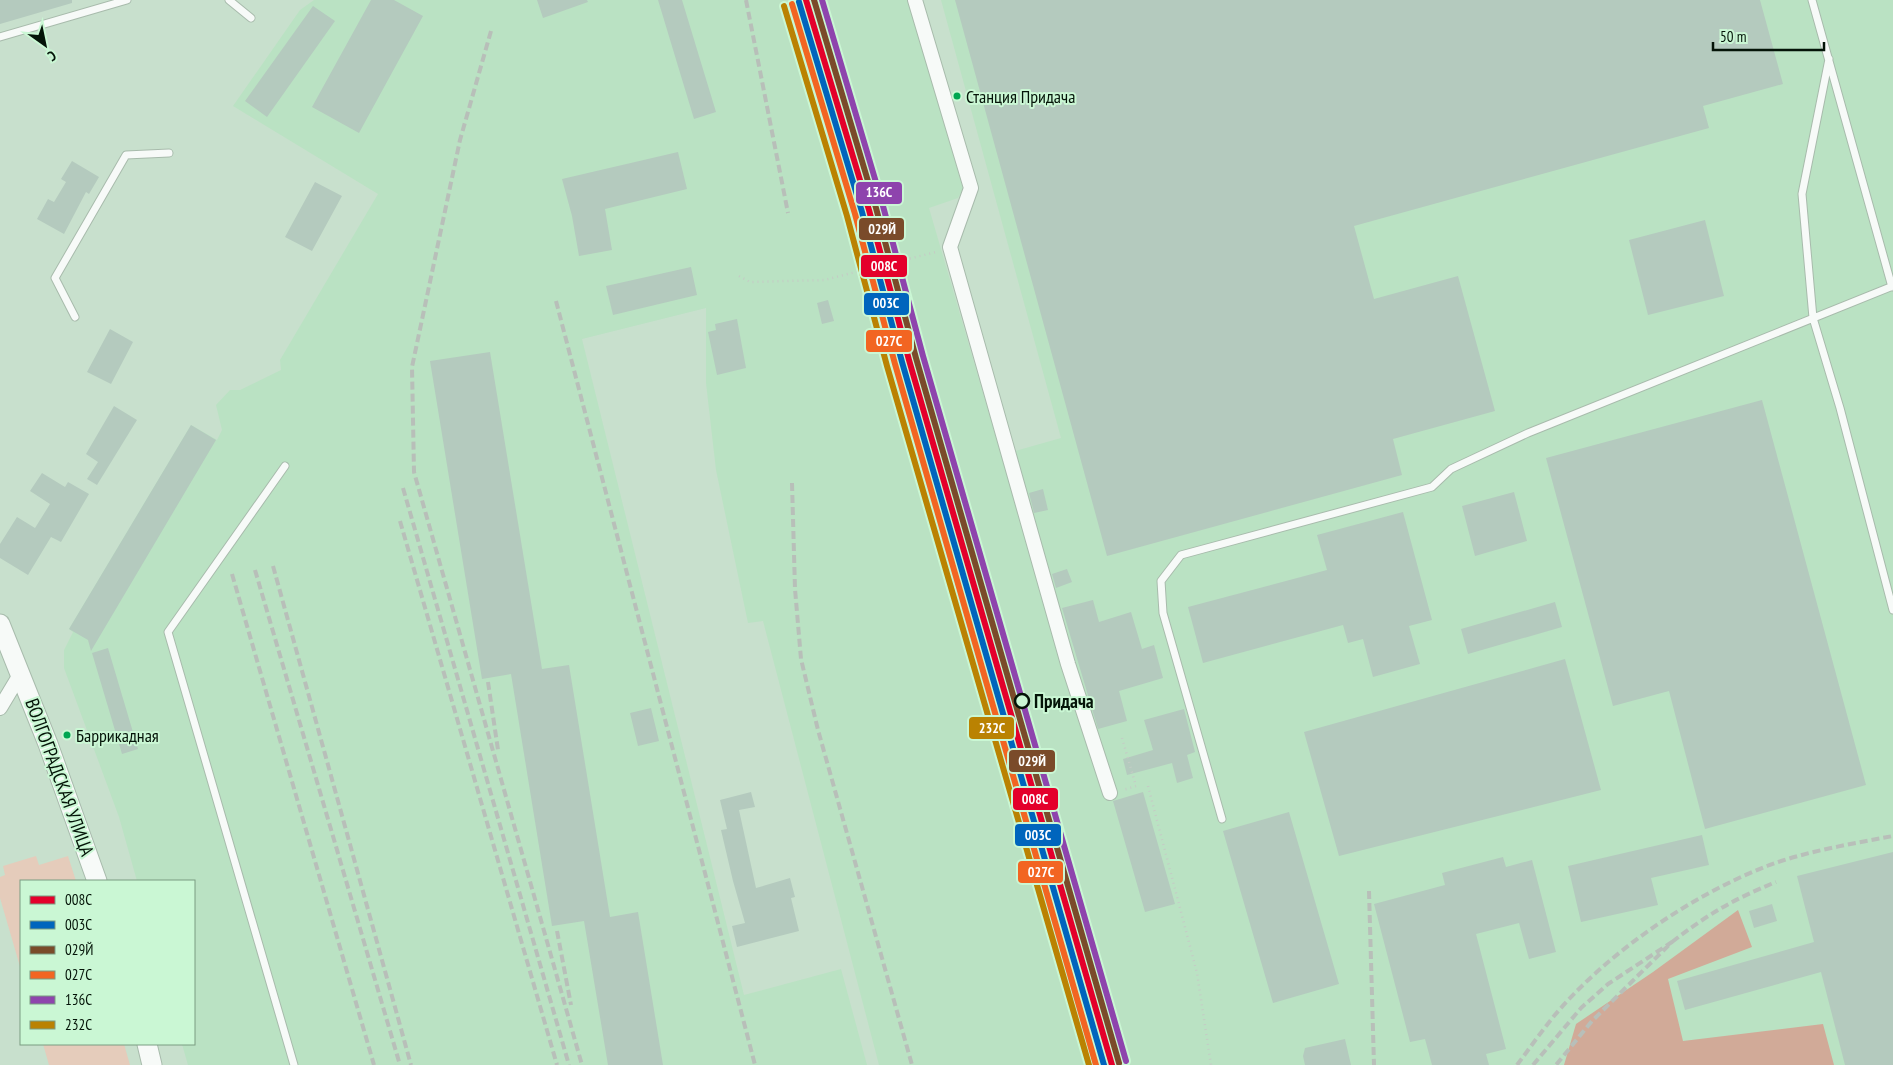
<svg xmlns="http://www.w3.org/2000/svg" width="1893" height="1065" viewBox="0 0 1893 1065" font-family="'PT Sans Narrow',sans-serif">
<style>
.built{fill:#bae2c3}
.green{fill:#e5ccbb}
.forest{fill:#d1aa98}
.building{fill:#b4cabe}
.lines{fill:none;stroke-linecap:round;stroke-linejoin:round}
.service-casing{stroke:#a8bbac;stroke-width:9}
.minor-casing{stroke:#a8bbac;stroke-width:16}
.secondary-casing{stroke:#a8bbac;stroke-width:21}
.path{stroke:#c4ccc5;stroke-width:2.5;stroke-dasharray:1 4;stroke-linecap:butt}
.service{stroke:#f7faf8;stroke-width:7}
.minor{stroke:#f7faf8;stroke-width:14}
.secondary{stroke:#f7faf8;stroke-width:19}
.rail{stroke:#b8bfb9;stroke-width:4;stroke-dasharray:8 4;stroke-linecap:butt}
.rail-1-casing{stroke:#caf7d4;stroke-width:10}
.rail-2-casing{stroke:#caf7d4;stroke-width:10}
.rail-3-casing{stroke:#caf7d4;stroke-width:10}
.rail-4-casing{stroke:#caf7d4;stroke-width:10}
.rail-5-casing{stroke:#caf7d4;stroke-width:10}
.rail-6-casing{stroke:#caf7d4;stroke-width:10}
.rail-1{stroke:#e4002b;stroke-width:6}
.rail-2{stroke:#0065bd;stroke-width:6}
.rail-3{stroke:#7a4b2a;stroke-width:6}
.rail-4{stroke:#f26522;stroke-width:6}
.rail-5{stroke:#8e44ad;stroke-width:6}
.rail-6{stroke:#ba8202;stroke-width:6}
.bus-dot{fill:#00a651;stroke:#caf7d4;stroke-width:2}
.stop-dot{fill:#caf7d4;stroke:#041408;stroke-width:2.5}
.labels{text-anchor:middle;stroke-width:4;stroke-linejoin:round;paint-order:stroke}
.bus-label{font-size:18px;fill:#041408;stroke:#caf7d4;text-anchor:start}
.stop-label{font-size:19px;font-weight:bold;fill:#041408;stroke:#caf7d4;text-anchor:start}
.street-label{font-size:19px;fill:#041408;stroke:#caf7d4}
.line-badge{stroke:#caf7d4;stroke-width:2}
.badge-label{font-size:14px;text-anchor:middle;font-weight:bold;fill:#fff}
</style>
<rect width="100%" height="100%" fill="#c8e0cd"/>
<!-- built -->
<path class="built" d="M314,0H908L963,189L958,198L929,208L1001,455L1061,438L941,0H1893V1065H879L763,621L748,623L716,470L706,383V308L582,339L744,995L841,969L867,1065H188L182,1044H194V881H137L119,817L64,668V650L73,632L69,629L191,425L217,440L222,430L216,405L230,390H240L281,370L280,360L378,194L233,106L300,10Z"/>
<!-- green -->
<path class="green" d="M36,856L39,865L68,856L76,881H21V970L0,898V877L5,875L3,866Z
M43,1044H124L130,1065H49Z"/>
<!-- forest -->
<path class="forest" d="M1738,910L1752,947L1668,979L1683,1041L1823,1024L1834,1065H1564L1576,1024L1653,972Z"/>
<!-- building -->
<path class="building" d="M0,0H72V3L0,24Z
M371,0H394L423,16L359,133L312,107Z
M537,0H587L588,2L543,18Z
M658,0H682L716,112L694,119Z
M955,0H1760L1783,84L1703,106L1709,128L1354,226L1374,299L1458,276L1495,411L1393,439L1402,475L1107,556Z
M313,6L335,21L267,117L245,101Z
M678,152L687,189L605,209L612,250L579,256L572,216L562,179Z
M72,161L99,177L89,194L86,192L64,234L37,219L48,199L54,202L66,182L61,179Z
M315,182L342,196L312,251L285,237Z
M1705,220L1724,296L1648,315L1629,240Z
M691,267L697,295L613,315L606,286Z
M828,300L834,321L822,324L817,303Z
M737,319L746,368L717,375L708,332L716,330L715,324Z
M110,329L133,342L111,384L87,372Z
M490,352L542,669L569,665L610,917L638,912L663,1065H608L584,921L552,926L511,674L482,679L430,361Z
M1762,400L1866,785L1705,829L1669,691L1613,706L1546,458Z
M114,406L137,420L97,485L87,479L98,462L86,454Z
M191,425L216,440L91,651L88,640L69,629Z
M42,473L65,487L68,482L89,494L61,542L51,537L28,575L0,558V544L17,517L35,528L50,504L30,491Z
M1043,489L1048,510L1034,513L1029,493Z
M1514,492L1527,541L1475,556L1462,506Z
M1403,512L1432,620L1409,626L1420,664L1373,677L1363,639L1348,643L1343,625L1203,663L1188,607L1327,570L1317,535Z
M1067,569L1072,582L1056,588L1052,574Z
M1093,600L1099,622L1131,612L1142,649L1154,645L1163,678L1119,691L1127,721L1098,729L1062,608Z
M1555,602L1562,627L1468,654L1461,629Z
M108,648L138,749L122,754L92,653Z
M1565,659L1601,790L1339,856L1304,732Z
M651,708L659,741L638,746L630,713Z
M1184,709L1195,752L1187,755L1193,778L1177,783L1172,763L1127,775L1123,759L1153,750L1144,720Z
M751,792L755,807L739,810L756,888L790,878L795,897L791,898L799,931L737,947L732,926L745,923L733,881L721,830L727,829L720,800Z
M1143,792L1175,904L1145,912L1113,801Z
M1289,812L1339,984L1273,1003L1223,831Z
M1702,835L1709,865L1651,878L1658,905L1581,922L1568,866Z
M1893,852V1065H1845L1821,972L1685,1010L1677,981L1814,942L1797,876Z
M1503,857L1506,867L1532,860L1556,952L1529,959L1519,923L1476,934L1506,1049L1486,1054L1489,1065H1432L1425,1039L1410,1042L1374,904L1445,885L1442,873Z
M1772,904L1777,921L1754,928L1749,911Z
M1345,1039L1351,1065H1305L1303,1056L1305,1048Z"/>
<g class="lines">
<!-- service casing -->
<g class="service-casing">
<path id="service" d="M229,0L251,18
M1812,0L1892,287
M0,37L127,0
M1829,59L1802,194L1813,318L1840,408L1893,610
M75,317L55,278L126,155L169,153
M285,466L168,632L294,1065
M1222,819L1163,613L1161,581L1181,555L1432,487L1451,469L1528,433L1893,286"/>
</g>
<!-- minor casing -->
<g class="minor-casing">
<path id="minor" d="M915,0L971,188L950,247L1068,664L1110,793
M0,708L21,673"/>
</g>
<!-- secondary casing -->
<g class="secondary-casing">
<path id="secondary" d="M0,624L48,744L97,881
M147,1044L152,1065"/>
</g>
<!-- path -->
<path class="path" d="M739,276L750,282L824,280L936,252
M1030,726L1052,802
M1122,738L1136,786L1123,790
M1148,786L1197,973L1211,1065"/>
<!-- service -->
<use href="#service" class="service"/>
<!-- minor -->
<use href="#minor" class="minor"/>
<!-- secondary -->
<use href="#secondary" class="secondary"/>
<!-- rail -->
<path class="rail" d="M746,0L788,213
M491,31L460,140L412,367L414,472L582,1065
M556,301L755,1065
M792,483L795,589L801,659L818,730L912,1065
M403,488L569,1065
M400,521L557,1065
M273,566L411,1065
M255,570L400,1065
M232,574L374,1065
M488,682L498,750
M1369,891L1374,1065
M557,931L571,1005
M1672,942C1708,914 1734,899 1776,882
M1517,1065C1529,1049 1541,1032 1554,1016C1607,953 1690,896 1767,866C1807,851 1851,844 1893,836
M1533,1065L1581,1008L1608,984L1672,942L1592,1021L1556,1065"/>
<!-- rail-1 casing -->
<g class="rail-1-casing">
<path id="rail-1" d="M806,0L869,210L909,360L1112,1065"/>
</g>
<!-- rail-2 casing -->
<g class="rail-2-casing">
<path id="rail-2" d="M799,2L862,212L902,362L1104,1065"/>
</g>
<!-- rail-3 casing -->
<g class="rail-3-casing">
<path id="rail-3" d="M814,0L876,208L916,358L1119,1063"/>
</g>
<!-- rail-4 casing -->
<g class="rail-4-casing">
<path id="rail-4" d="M792,4L855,214L895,364L1096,1065"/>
</g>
<!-- rail-5 casing -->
<g class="rail-5-casing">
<path id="rail-5" d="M822,0L883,206L923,356L1126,1061"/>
</g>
<!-- rail-6 casing -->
<g class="rail-6-casing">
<path id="rail-6" d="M784,6L847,216L887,366L1089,1065"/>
</g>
<!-- rail-1 -->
<use href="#rail-1" class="rail-1"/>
<!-- rail-2 -->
<use href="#rail-2" class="rail-2"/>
<!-- rail-3 -->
<use href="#rail-3" class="rail-3"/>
<!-- rail-4 -->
<use href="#rail-4" class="rail-4"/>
<!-- rail-5 -->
<use href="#rail-5" class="rail-5"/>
<!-- rail-6 -->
<use href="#rail-6" class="rail-6"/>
</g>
<!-- markers -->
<g class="bus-dot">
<circle cx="957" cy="96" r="4.5"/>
<circle cx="67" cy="735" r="4.5"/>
</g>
<circle class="stop-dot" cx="1022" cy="701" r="7"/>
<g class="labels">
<!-- bus labels -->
<g class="bus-label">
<text x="966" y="103">Станция Придача</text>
<text x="76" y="742">Баррикадная</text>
</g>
<!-- stop labels -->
<g class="stop-label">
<text x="1034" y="708">Придача</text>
</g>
<!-- street labels -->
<g class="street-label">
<text transform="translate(60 777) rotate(70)" y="7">ВОЛГОГРАДСКАЯ УЛИЦА</text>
</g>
</g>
<g class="line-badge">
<rect x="855" y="181" width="48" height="24" rx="5" fill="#8e44ad"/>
<rect x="858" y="217" width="47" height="24" rx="5" fill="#7a4b2a"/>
<rect x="860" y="254" width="48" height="24" rx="5" fill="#e4002b"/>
<rect x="863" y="292" width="47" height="24" rx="5" fill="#0065bd"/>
<rect x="865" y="329" width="48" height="24" rx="5" fill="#f26522"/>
<rect x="968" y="716" width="47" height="24" rx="5" fill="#ba8202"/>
<rect x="1008" y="749" width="48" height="24" rx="5" fill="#7a4b2a"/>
<rect x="1012" y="787" width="47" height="24" rx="5" fill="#e4002b"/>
<rect x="1014" y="823" width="48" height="24" rx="5" fill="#0065bd"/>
<rect x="1017" y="860" width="47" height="24" rx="5" fill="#f26522"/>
</g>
<g class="badge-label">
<text x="879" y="197">136С</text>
<text x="882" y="234">029Й</text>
<text x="884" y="271">008С</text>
<text x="886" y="308">003С</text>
<text x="889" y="346">027С</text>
<text x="992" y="733">232C</text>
<text x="1032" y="766">029Й</text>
<text x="1035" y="804">008С</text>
<text x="1038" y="840">003С</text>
<text x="1041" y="877">027С</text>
</g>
<!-- legend -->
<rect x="20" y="880" width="175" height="165" fill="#caf7d4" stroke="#7b9c82"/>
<rect x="30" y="896" width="25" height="8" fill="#e4002b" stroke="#7b9c82"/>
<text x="65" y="905" font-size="15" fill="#041408">008С</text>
<rect x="30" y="921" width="25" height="8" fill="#0065bd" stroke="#7b9c82"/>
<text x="65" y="930" font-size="15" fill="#041408">003С</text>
<rect x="30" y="946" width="25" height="8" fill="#7a4b2a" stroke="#7b9c82"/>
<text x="65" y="955" font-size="15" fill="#041408">029Й</text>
<rect x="30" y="971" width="25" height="8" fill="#f26522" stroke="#7b9c82"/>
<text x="65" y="980" font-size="15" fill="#041408">027С</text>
<rect x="30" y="996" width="25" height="8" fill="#8e44ad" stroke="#7b9c82"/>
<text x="65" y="1005" font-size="15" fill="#041408">136С</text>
<rect x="30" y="1021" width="25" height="8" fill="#ba8202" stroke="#7b9c82"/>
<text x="65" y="1030" font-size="15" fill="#041408">232C</text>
<!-- north arrow -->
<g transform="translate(45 45) rotate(147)" stroke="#caf7d4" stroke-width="4" paint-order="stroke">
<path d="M0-4L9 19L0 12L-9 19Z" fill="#041408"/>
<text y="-8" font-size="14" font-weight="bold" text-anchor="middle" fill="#041408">С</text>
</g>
<!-- scale -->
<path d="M1713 42v8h111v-8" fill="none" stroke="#041408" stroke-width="2.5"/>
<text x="1720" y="42" font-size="15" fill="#041408" stroke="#caf7d4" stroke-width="4" paint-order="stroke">50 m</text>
</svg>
